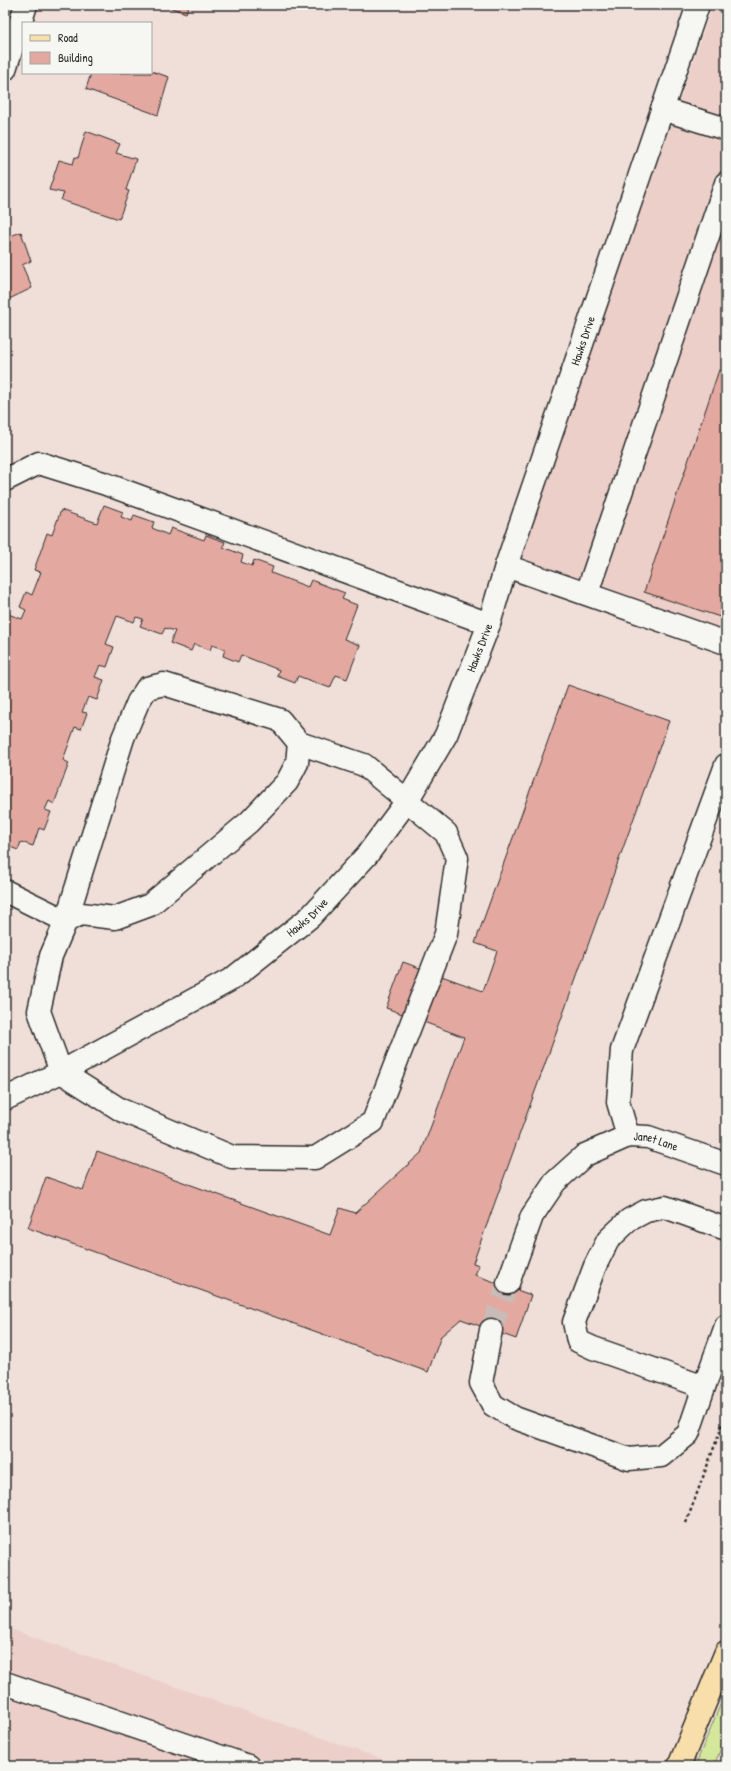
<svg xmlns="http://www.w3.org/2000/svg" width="731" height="1771" viewBox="0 0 731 1771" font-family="'Patrick Hand',sans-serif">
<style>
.built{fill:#eccfc8}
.grass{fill:#d4e89c;stroke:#808a64}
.building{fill:#e3a9a0;stroke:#2b2b2b}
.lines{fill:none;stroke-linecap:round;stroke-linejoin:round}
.minor-tunnel{stroke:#c9bbb6;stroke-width:22;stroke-dasharray:22 11;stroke-linecap:butt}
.minor-casing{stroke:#2b2b2b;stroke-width:25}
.major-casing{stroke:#2b2b2b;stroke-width:25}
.path{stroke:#2b2b2b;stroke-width:2.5;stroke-dasharray:3 3;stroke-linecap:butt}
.minor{stroke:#f6f6f2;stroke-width:22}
.major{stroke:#f8deab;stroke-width:22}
.labels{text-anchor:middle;stroke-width:3.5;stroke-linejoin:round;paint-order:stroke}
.street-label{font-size:12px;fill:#2b2b2b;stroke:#f6f6f2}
</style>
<rect width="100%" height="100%" fill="#f0dfd9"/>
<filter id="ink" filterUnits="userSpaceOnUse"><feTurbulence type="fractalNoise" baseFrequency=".025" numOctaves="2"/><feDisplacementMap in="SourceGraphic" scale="8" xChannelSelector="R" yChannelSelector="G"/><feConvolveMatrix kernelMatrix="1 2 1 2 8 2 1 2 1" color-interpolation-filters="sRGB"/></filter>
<g filter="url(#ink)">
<!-- built -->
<path class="built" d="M713,5H726V633L518,561Z
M5,1627L402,1766H5Z"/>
<!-- grass -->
<path class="grass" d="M726,1691V1735L714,1766H695Z"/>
<!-- building -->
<path class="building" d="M163,5H189L186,13Z
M151,71L169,77L158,115L86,89L91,73H151Z
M86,131L120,144L116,153L136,159L126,190L129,191L119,219L61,200L64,193L49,190L59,160L73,164L75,157L78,158Z
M21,232L31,261L22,265L32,288L5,301V238Z
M719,370L726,373V619L644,592Z
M104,505L123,512L121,517L132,521L134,515L154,522L152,528L168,535L171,528L204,540L206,535L225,542L223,547L243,555L241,562L252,566L254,560L273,567L271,573L308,587L311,580L345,593L342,599L357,605L344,639L360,645L347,679L336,675L330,688L298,676L295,683L277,676L279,670L241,655L238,662L223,656L225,649L212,645L210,650L194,644L191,651L170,643L175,631L165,628L162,634L140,626L143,619L136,617L134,622L117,616L106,644L114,647L107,667L100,665L95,677L104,680L97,700L88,697L82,712L87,713L81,729L75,727L63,760L69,763L54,804L49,801L45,810L51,812L44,830L39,828L33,846L21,842L18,850L5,845V613L22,619L26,610L20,607L26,592L32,595L41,572L34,570L47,533L52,535L61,510L97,523Z
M568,685L669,721L473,1263L479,1265L475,1275L531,1295L516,1339L461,1319L441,1336L428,1372L28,1228L46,1177L83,1190L97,1151L330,1235L340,1208L355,1213L421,1153L464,1037L386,1008L403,962L483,991L497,951L475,943Z"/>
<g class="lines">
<!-- minor-tunnel -->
<path class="minor-tunnel" d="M491,1330L508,1283"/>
<!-- minor casing -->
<g class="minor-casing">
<g id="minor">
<path d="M5,69L26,5"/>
<path d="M662,109L726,129"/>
<path d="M5,480L39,463L103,483L489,624"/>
<path d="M506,566L726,643"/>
<path d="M587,593L726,183"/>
<path d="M5,891L66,921L123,738L138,702L147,688L164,684L280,720L299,743L297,763L287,782L249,822L150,905L115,918L81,914L66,921L51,956L39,1011L61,1072L121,1110L232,1157L315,1158L373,1122L446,934L457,858L446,833L364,765L299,743"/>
<path id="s1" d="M5,1099L61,1072L232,979L310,917L367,855L407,801L446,735L489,624L506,566L698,5"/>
<path d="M628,1136L618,1102L622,1050L726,765"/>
<path d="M726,1229L665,1207L646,1211L629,1220L608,1240L595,1266L574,1322L578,1341L593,1348L704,1387L726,1326"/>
<path id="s2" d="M508,1283L532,1216L555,1182L585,1155L628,1136L648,1137L726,1164"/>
<path d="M491,1330L481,1383L493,1405L515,1418L629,1459L661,1456L688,1434L704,1387"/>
<path d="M5,1683L248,1766"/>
</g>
</g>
<!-- major casing -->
<g class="major-casing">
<path id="major" d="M679,1766L726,1652"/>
</g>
<!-- path -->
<path class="path" d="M686,1523L726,1415"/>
<!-- minor -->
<use href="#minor" class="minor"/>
<!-- major -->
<use href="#major" class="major"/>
</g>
</g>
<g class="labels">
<!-- street labels -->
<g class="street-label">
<text dy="4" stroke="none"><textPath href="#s1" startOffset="1002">Hawks Drive</textPath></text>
<text dy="4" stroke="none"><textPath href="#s1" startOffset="678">Hawks Drive</textPath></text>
<text dy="4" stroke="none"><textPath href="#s1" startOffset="354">Hawks Drive</textPath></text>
<text dy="4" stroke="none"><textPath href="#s2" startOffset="228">Janet Lane</textPath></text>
</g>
</g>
<!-- margin -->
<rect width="731" height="1771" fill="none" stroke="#f6f6f2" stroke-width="20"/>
<rect x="10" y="10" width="711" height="1751" fill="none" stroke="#2b2b2b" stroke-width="1.5" filter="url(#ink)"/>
<!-- legend -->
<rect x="22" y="22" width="130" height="52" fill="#f6f6f2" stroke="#a5a5a2"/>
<rect x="30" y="35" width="20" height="6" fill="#f8deab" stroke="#a5a5a2"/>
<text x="58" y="42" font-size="12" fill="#2b2b2b">Road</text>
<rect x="30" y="52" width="20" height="12" fill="#e3a9a0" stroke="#a5a5a2"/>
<text x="58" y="62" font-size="12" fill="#2b2b2b">Building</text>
</svg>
